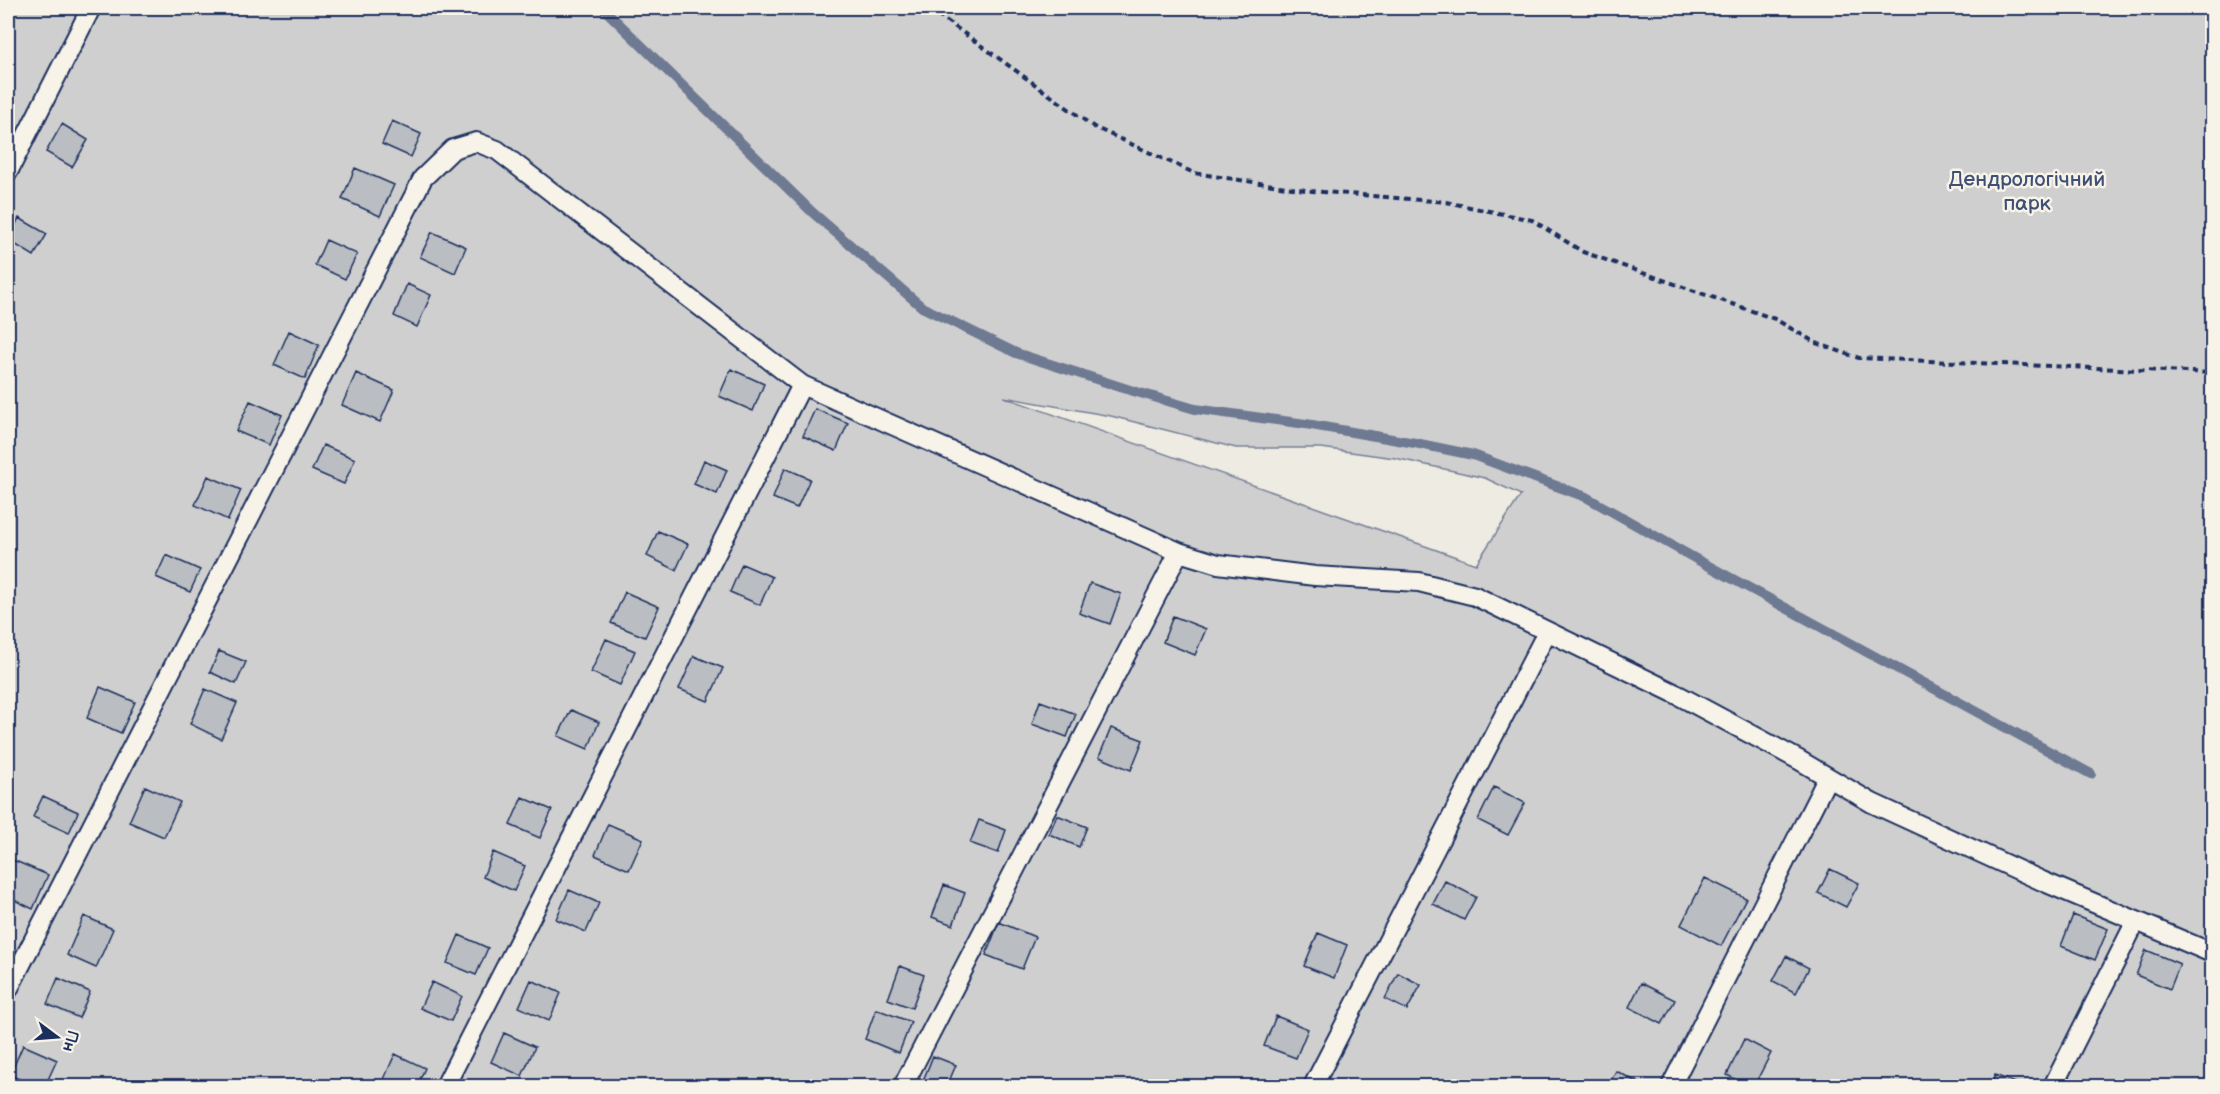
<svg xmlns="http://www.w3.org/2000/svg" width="2220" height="1094" viewBox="0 0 2220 1094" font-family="'Balsamiq Sans',sans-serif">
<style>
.green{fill:#cfcfcf;stroke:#757f96;stroke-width:1.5;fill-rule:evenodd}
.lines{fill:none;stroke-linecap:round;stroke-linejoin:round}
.stream{stroke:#6e7992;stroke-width:10}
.building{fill:#babdc2;stroke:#1b2f5e;stroke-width:1.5}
.lane-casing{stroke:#1b2f5e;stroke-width:22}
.path{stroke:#1b2f5e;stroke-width:4;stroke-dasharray:6 4.5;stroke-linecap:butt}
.lane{stroke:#f7f3e8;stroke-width:18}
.labels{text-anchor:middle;stroke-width:5;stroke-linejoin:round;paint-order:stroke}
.park-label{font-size:21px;fill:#3f4f75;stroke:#f7f3e8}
</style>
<rect width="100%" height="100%" fill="#eeebe2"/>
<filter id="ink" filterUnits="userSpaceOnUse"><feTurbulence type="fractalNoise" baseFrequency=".0167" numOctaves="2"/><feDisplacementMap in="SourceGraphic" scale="12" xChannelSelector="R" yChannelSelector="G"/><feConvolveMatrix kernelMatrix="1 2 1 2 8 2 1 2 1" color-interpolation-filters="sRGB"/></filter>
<g filter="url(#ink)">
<!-- green -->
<path class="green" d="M8,8H2212V1086H8ZM1004,397L1111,416L1236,448H1321L1395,458L1485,478L1521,495L1476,564Z"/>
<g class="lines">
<!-- stream -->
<path class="stream" d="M603,8L812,212L922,307L1016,353L1130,390L1195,409L1306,424L1415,443L1473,455L1586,497L1696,559L2091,774"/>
</g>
<!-- building -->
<path class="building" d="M392,121L421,134L411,157L382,144Z
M62,124L88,140L72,167L46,152Z
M355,168L394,185L380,216L342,199Z
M19,218L47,234L34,256L8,240Z
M432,232L466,247L455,273L420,257Z
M326,240L357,254L345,279L315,265Z
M407,284L431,295L417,327L394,316Z
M289,331L319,345L305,379L274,365Z
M731,369L764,384L753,411L719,396Z
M356,373L394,390L380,422L342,405Z
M250,401L282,415L269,445L236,431Z
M815,409L848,423L836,451L803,436Z
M323,445L355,459L344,484L312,470Z
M704,460L727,470L717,494L694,484Z
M785,468L810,479L797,508L773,498Z
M208,476L241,490L228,520L195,505Z
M658,531L688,544L676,570L647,556Z
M166,555L200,570L190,592L156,577Z
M742,564L772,577L760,605L730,592Z
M1090,583L1121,594L1110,624L1079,613Z
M625,592L659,607L645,637L611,623Z
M1173,616L1206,629L1195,655L1163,642Z
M606,639L635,651L620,685L591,672Z
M219,651L246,662L236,684L210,672Z
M694,656L723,668L708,701L679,689Z
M100,687L135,702L121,733L87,718Z
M205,689L237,703L221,739L190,724Z
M1040,701L1076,714L1067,737L1032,724Z
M571,710L599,722L588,749L558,736Z
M1111,728L1143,740L1131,770L1099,757Z
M145,786L180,802L164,837L129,822Z
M1494,787L1525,803L1508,835L1478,820Z
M43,796L78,812L69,833L33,817Z
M522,797L552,810L540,838L510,825Z
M1057,815L1087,827L1079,847L1049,834Z
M979,820L1006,830L998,853L970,843Z
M608,824L643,839L629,870L595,855Z
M493,852L525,866L514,891L483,877Z
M13,860L48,875L33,909L8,897V873Z
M1830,869L1859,883L1846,907L1818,893Z
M1705,878L1746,898L1721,946L1681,925Z
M1445,881L1476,897L1464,920L1433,904Z
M944,885L965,893L953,925L932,917Z
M569,890L599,903L586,932L556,919Z
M2073,915L2108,929L2095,960L2061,946Z
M84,916L113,929L96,968L67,955Z
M999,922L1035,937L1022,969L986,955Z
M1318,933L1347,945L1334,978L1304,966Z
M459,935L488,948L476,975L447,963Z
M2146,950L2180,964L2170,989L2136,975Z
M1786,956L1809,968L1796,993L1773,981Z
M900,966L924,975L912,1008L888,999Z
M1398,973L1421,985L1407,1010L1385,999Z
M58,978L90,992L79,1018L47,1004Z
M531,980L561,993L549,1021L519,1007Z
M432,982L462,996L451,1021L420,1008Z
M1641,983L1675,1000L1662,1024L1629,1007Z
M876,1009L911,1022L899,1053L865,1039Z
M1276,1016L1308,1029L1296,1058L1264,1046Z
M504,1033L535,1047L522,1076L491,1062Z
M1744,1039L1771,1053L1754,1086H1748L1727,1075Z
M23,1045L57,1060L45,1086H35L10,1075Z
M395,1054L425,1068L417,1086H381Z
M933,1056L956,1065L947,1086H931L922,1083Z
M1616,1071L1645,1086H1608Z
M1995,1075L2023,1086H1991Z"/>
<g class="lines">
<!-- lane casing -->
<g class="lane-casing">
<path id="lane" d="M8,172L91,8
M8,990L423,178L453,149L476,142L497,150L802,385L1179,552L1218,564L1315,576L1419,582L1475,596L1676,694L1799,760L1872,803L2042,881L2212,953
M445,1086L802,385
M903,1086L1179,552
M1313,1086L1547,632
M1671,1086L1828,777
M2053,1086L2136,921"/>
</g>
<!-- path -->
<path class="path" d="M929,8L1094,127L1194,173L1312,191L1446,202L1532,220L1583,252L1775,319L1816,343L1859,358L2212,373"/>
<!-- lane -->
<use href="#lane" class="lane"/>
</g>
</g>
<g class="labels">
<!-- park labels -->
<g class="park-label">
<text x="2027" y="186">Дендрологічний<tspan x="2027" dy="24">парк</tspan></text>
</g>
</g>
<!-- margin -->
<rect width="2220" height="1094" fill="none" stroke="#f7f3e8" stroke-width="30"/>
<rect x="15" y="15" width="2190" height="1064" fill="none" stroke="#1b2f5e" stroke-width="2" filter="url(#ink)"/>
<!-- north arrow -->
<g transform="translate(57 1037) rotate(106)" stroke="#f7f3e8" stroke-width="4.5" paint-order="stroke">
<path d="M0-4.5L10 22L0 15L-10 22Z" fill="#1b2f5e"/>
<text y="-9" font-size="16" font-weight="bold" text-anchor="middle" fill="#1b2f5e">Пн</text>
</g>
</svg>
